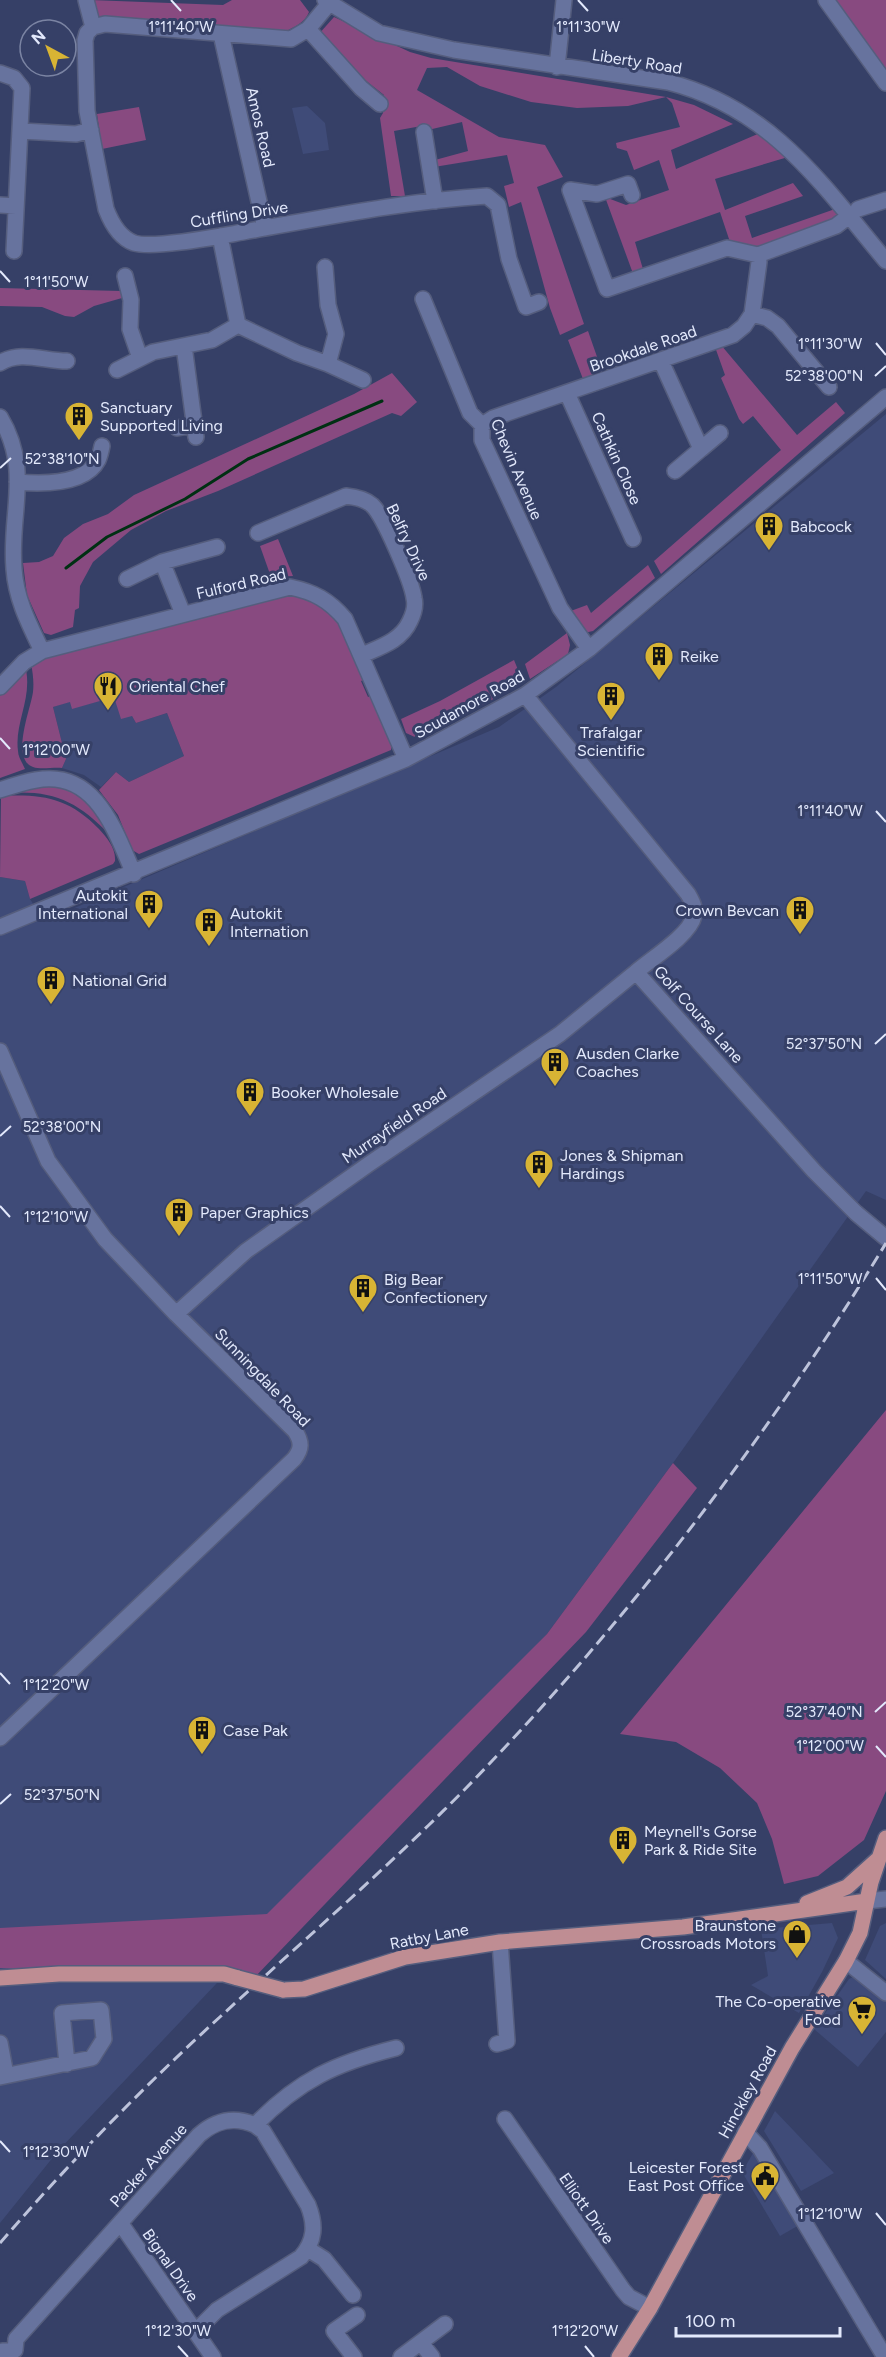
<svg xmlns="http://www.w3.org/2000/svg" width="886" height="2357" viewBox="0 0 886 2357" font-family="Figtree,sans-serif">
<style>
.built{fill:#3f4b78}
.green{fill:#884a80}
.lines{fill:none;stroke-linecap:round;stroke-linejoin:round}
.stream{stroke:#003013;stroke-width:3}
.minor-casing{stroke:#555d7d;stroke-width:18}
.major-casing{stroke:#555d7d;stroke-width:18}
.minor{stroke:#67739e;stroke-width:15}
.major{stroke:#bf8d93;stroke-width:15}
.rail{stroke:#bdc3db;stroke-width:3;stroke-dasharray:12 6;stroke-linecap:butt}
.major-bridge-casing{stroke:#555d7d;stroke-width:18;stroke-linecap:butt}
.major-bridge{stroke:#bf8d93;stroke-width:15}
.ticks{fill:none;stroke:#e3e9fc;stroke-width:2}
.labels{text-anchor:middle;stroke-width:6;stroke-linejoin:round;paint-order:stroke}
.street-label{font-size:16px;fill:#e3e9fc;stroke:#364067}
.poi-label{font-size:16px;fill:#e3e9fc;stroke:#364067;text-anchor:start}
.ticks-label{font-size:15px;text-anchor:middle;fill:#e3e9fc;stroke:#364067;stroke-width:6;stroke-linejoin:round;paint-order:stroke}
</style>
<rect width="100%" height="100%" fill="#364067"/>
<!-- built -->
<path class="built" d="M307,106L325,123L329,150L303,154L292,108Z
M886,414V1200L866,1191L673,1463L547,1634L58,2151L0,2223V877L25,881L30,899L44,921L499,727L556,687Z
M114,697L132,716L136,723L167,713L184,756L129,782L116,772L101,787L84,775L62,768L66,759L53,707L71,701L73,708Z
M832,1923L838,1938L822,1972L799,2013L751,1985L768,1976L761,1929Z
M886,1923V1979L865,1960L880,1926Z
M855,1976L886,2000V2032L858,2067L814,2029L849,1979Z
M775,2111L834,2173L801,2191L764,2131Z
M756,2148L801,2224L780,2236L742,2172Z"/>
<!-- green -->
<path class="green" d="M90,0L223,5L232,0H300L309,12C305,23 294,27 284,32L108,16H96Z
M833,0H886V76Z
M334,17L410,52L431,58L666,97L694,105L733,124L671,150L676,169L760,133L788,157L715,179L725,210L793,183L803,196L745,216L752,238L838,208L849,216L758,255L732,248L720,212L635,242L645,276L635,279L605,197L626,205L669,190L659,160L634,170L627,151L617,148L616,143L680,127L672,103L666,97L628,106L577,108L531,102L480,86L447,67L427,68L417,90L499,137L545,145L563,177L537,187L584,324L560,335L550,308L521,202L509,207L504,186L514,183L507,155L434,167L435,160L468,151L462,122L428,130L427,125L394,131L405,196H391L380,118L383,113L384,95L365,80L335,47L330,49L318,35Z
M139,107L146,140L102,149L97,114Z
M0,288L121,291L122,298L94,306L74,317L65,316L42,307L0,306Z
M588,331L602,371L583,379L568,340Z
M721,345L797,435L836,402L845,413L661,574L654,561L781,450L753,416L743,424L739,419L721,378L725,375L715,347Z
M392,373L417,402L401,416L392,413L218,491L166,511L131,530L93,562L80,586L79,608L75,610L73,627L51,635L44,633L27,595L23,563L39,562L53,556L64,538L83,524L108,514L134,495L354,394Z
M278,539L293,576L271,577L260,546Z
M648,565L655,578L593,631L584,633L568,612L587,605L591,613Z
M284,592L308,597L338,619L366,679L361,681L368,697L372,695L392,745L391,750L139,854L132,850L118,815L99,790L116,772L129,782L184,756L167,713L136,723L132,716L121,719L114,697L72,709L70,702L53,707L66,759L62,768C53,767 41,770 33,767C10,759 31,708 33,692C34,683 33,673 31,664L43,655Z
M567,633L570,645L568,654L530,679L525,664Z
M514,660L523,682L453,722L417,738L406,733L401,719L440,701Z
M24,662C35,695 14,721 18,751C18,757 23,764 25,769L0,778V687Z
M57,785C89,798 92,805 109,834C78,802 54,790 8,793L25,787Z
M1,796C43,794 69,798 99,829C107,838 116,848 115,861L113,864L30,899L25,881L0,877Z
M886,1410V1791L864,1840L818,1876L784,1884L772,1839L757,1803L720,1768L676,1742L620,1734Z
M673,1463L697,1488L586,1632L254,1978L0,1968V1928L267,1914L547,1634Z"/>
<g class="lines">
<!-- stream -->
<path class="stream" d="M66,568L107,537L185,499L248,459L382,401"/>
<!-- minor casing -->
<g class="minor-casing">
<path id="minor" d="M86,0L93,27
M325,0L379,33L454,50L668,82C771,108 822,184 886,261
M826,0L886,83
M93,27L87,33L85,40L87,111L106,209C111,222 120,238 134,243C154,249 220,236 243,232C323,218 405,201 487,196L498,205L509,259L526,307L539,302
M93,27L105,24L291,39L308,29L332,0
M308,29L361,88L380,104
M221,34L265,228
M557,67L564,0
M0,73L14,78L22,88L14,251
M21,131L76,134L91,130
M424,132L435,201
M632,195L628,184L597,194L570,190L607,289L727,248L758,255L836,226L849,216
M0,205L16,206
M858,209L886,200
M220,236L238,325L297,353L328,364L363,380
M325,267L328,305L336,334L328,364
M125,276L131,300L130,329L140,358
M423,299L470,413L482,425V440L560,608L589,649
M752,314L767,318L778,326L829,387
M184,346L196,437
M661,361L701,449L675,471
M0,363C20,350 44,361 67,361
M117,370L153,352L212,340L238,325
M567,393L633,539
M0,417C32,470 9,513 14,569C16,599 29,624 42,651
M482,425L493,418L733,335L744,326L752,314L759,262L758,255
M177,428L194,425
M701,449L720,433
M17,482C41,484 85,485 98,460C100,456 101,451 102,446
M258,533L346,496C356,497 365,499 372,505C384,516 412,582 414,598C416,606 413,615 410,621C401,641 380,647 362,655
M162,562L183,614
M127,579L162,562L217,547
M0,687L24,662L42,651L290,587C314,592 329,600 345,619L406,759
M525,695L688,894C692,901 696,908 694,916C690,935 651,959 636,972L814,1171L856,1213L886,1238
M0,790C12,786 24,782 36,780C96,769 115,831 134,874
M0,927L406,759L525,695L589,649L886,397
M0,1051L48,1161L105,1239L176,1314L295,1431C302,1442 302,1449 294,1459L0,1738
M176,1314L246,1251L369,1164L560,1034L636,972
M867,1901L886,1899
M846,1961L886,1993
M0,2043L6,2075
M497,2044L507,2041L500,1942
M0,2077L92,2058L104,2039L101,2010L62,2013L67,2064
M505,2119L623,2290L629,2297L650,2308
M745,2132L760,2148L885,2357
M121,2224L213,2357
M308,2249L324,2259L353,2295
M195,2332L217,2310L301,2257C315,2241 316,2225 308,2205L263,2131L255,2125
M421,2343L432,2357
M0,2355L3,2351L15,2350L16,2339L199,2135C216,2120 234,2116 255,2125C299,2080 336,2063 396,2048
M354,2357L334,2331L357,2315
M401,2357L445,2324"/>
</g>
<!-- major casing -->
<g class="major-casing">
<path id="major" d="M807,1903L847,1887L877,1860
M0,1978L59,1974H224L238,1978
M283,1990L304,1989L405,1957L500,1942L683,1927L867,1901
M619,2357L650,2308L792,2048L846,1961L860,1933L871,1882L886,1838"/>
</g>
<!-- minor -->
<use href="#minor" class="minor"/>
<!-- major -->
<use href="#major" class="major"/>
<!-- rail -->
<path class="rail" d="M0,2243C69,2163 143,2087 221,2016C305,1939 392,1864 472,1782C629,1619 768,1437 886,1243"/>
<!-- major-bridge casing -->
<g class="major-bridge-casing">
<path id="major-bridge" d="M238,1978L283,1990"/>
</g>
<!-- major-bridge -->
<use href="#major-bridge" class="major-bridge"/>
</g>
<!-- ticks -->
<path class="ticks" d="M171,0L181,11M578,0L588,11M0,271L10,282M876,343L886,355M875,376L886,366M0,468L11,458M0,738L10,749M876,811L886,822M875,1044L886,1034M0,1136L11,1126M0,1206L10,1217M876,1278L886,1290M0,1673L10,1684M875,1712L886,1702M876,1746L886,1757M0,1804L11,1794M0,2141L10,2152M876,2213L886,2225M178,2346L188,2357M585,2346L594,2357"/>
<!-- icons -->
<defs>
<g id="building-pin" transform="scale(1.5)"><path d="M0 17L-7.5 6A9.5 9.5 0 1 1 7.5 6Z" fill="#d8b434" stroke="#364067"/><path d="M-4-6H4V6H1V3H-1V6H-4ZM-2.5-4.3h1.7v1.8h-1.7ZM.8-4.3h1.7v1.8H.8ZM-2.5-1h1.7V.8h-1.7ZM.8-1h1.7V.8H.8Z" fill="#111"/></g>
<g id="restaurant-pin" transform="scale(1.5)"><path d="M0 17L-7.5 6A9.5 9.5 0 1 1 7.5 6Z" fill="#d8b434" stroke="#364067"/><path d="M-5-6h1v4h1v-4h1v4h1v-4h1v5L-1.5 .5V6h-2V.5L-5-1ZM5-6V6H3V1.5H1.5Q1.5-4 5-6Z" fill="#111"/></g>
<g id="shop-pin" transform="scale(1.5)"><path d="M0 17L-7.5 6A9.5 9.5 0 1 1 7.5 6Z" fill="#d8b434" stroke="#364067"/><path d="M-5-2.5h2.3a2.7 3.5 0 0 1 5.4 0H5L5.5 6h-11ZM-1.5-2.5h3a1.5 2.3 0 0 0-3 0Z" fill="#111"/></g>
<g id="supermarket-pin" transform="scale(1.5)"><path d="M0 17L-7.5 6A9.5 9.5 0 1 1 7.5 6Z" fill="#d8b434" stroke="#364067"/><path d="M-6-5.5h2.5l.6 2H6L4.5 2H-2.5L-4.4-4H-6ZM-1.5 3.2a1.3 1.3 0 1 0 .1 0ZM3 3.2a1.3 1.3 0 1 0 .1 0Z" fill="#111"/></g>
<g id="civic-pin" transform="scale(1.5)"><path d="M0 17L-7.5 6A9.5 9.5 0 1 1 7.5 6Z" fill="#d8b434" stroke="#364067"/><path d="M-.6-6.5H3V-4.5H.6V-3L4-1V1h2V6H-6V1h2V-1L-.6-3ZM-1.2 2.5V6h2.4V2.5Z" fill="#111"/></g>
</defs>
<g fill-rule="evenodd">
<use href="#building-pin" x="79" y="416"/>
<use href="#building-pin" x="769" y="526"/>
<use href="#building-pin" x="659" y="656"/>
<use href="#restaurant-pin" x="108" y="686"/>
<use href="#building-pin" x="611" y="696"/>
<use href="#building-pin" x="149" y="904"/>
<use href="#building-pin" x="800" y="910"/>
<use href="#building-pin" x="209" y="922"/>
<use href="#building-pin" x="51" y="980"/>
<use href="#building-pin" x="555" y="1062"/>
<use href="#building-pin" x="250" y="1092"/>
<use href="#building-pin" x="539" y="1164"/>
<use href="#building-pin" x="179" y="1212"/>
<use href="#building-pin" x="363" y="1288"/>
<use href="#building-pin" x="202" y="1730"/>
<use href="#building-pin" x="623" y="1840"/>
<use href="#shop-pin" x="797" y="1934"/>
<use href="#supermarket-pin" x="862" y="2010"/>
<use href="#civic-pin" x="765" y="2176"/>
</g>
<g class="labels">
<!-- street labels -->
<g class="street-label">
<text transform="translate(637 61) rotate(9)" y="6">Liberty Road</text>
<text transform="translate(261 127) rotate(77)" y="6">Amos Road</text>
<text transform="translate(239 214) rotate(-9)" y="6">Cuffling Drive</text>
<text transform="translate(643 348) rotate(-19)" y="6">Brookdale Road</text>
<text transform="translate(617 458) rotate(66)" y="6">Cathkin Close</text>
<text transform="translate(517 469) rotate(67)" y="6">Chevin Avenue</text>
<text transform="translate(409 542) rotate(65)" y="6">Belfry Drive</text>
<text transform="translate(241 583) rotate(-13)" y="6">Fulford Road</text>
<text transform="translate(469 704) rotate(-29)" y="6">Scudamore Road</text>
<text transform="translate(699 1014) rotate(48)" y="6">Golf Course Lane</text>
<text transform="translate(394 1125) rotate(-34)" y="6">Murrayfield Road</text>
<text transform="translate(263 1377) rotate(46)" y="6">Sunningdale Road</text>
<text transform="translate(429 1936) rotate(-11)" y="6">Ratby Lane</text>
<text transform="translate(747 2092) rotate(-61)" y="6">Hinckley Road</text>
<text transform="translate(148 2165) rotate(-48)" y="6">Packer Avenue</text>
<text transform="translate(587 2208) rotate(55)" y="6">Elliott Drive</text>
<text transform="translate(171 2265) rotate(55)" y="6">Bignal Drive</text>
</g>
<!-- poi labels -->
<g class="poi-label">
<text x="100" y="413">Sanctuary<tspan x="100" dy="18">Supported Living</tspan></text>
<text x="790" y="532">Babcock</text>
<text x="680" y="662">Reike</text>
<text x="129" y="692">Oriental Chef</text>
<text x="611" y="738" text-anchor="middle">Trafalgar<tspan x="611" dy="18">Scientific</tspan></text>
<text x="128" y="901" text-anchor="end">Autokit<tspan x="128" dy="18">International</tspan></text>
<text x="779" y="916" text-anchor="end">Crown Bevcan</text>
<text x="230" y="919">Autokit<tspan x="230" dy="18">Internation</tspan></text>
<text x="72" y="986">National Grid</text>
<text x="576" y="1059">Ausden Clarke<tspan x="576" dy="18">Coaches</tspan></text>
<text x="271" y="1098">Booker Wholesale</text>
<text x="560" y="1161">Jones &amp; Shipman<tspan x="560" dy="18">Hardings</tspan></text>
<text x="200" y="1218">Paper Graphics</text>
<text x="384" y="1285">Big Bear<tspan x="384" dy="18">Confectionery</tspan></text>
<text x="223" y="1736">Case Pak</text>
<text x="644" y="1837">Meynell's Gorse<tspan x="644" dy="18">Park &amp; Ride Site</tspan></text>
<text x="776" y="1931" text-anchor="end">Braunstone<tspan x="776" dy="18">Crossroads Motors</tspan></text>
<text x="841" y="2007" text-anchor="end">The Co-operative<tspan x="841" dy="18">Food</tspan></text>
<text x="744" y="2173" text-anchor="end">Leicester Forest<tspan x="744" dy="18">East Post Office</tspan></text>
</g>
</g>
<g class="ticks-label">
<text x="181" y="32">1°11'40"W</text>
<text x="588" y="32">1°11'30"W</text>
<text x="56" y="287">1°11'50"W</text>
<text x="830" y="349">1°11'30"W</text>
<text x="824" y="381">52°38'00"N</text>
<text x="62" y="464">52°38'10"N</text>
<text x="56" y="755">1°12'00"W</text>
<text x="830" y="816">1°11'40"W</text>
<text x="824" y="1049">52°37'50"N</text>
<text x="62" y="1132">52°38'00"N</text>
<text x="56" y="1222">1°12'10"W</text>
<text x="830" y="1284">1°11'50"W</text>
<text x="56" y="1690">1°12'20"W</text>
<text x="824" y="1717">52°37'40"N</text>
<text x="830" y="1751">1°12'00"W</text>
<text x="62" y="1800">52°37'50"N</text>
<text x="56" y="2157">1°12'30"W</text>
<text x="830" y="2219">1°12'10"W</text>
<text x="178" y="2336">1°12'30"W</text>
<text x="585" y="2336">1°12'20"W</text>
</g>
<!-- north arrow -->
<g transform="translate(48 48) rotate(319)"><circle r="28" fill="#364067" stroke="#7b84a3" stroke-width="1.5"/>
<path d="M0-4.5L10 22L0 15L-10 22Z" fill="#d8b434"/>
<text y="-9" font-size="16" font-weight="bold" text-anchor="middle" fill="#e3e9fc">N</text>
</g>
<!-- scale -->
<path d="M676 2327v9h164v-9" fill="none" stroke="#e3e9fc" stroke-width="3"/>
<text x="685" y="2327" font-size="18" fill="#e3e9fc" stroke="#364067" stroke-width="4.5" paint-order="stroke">100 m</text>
</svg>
